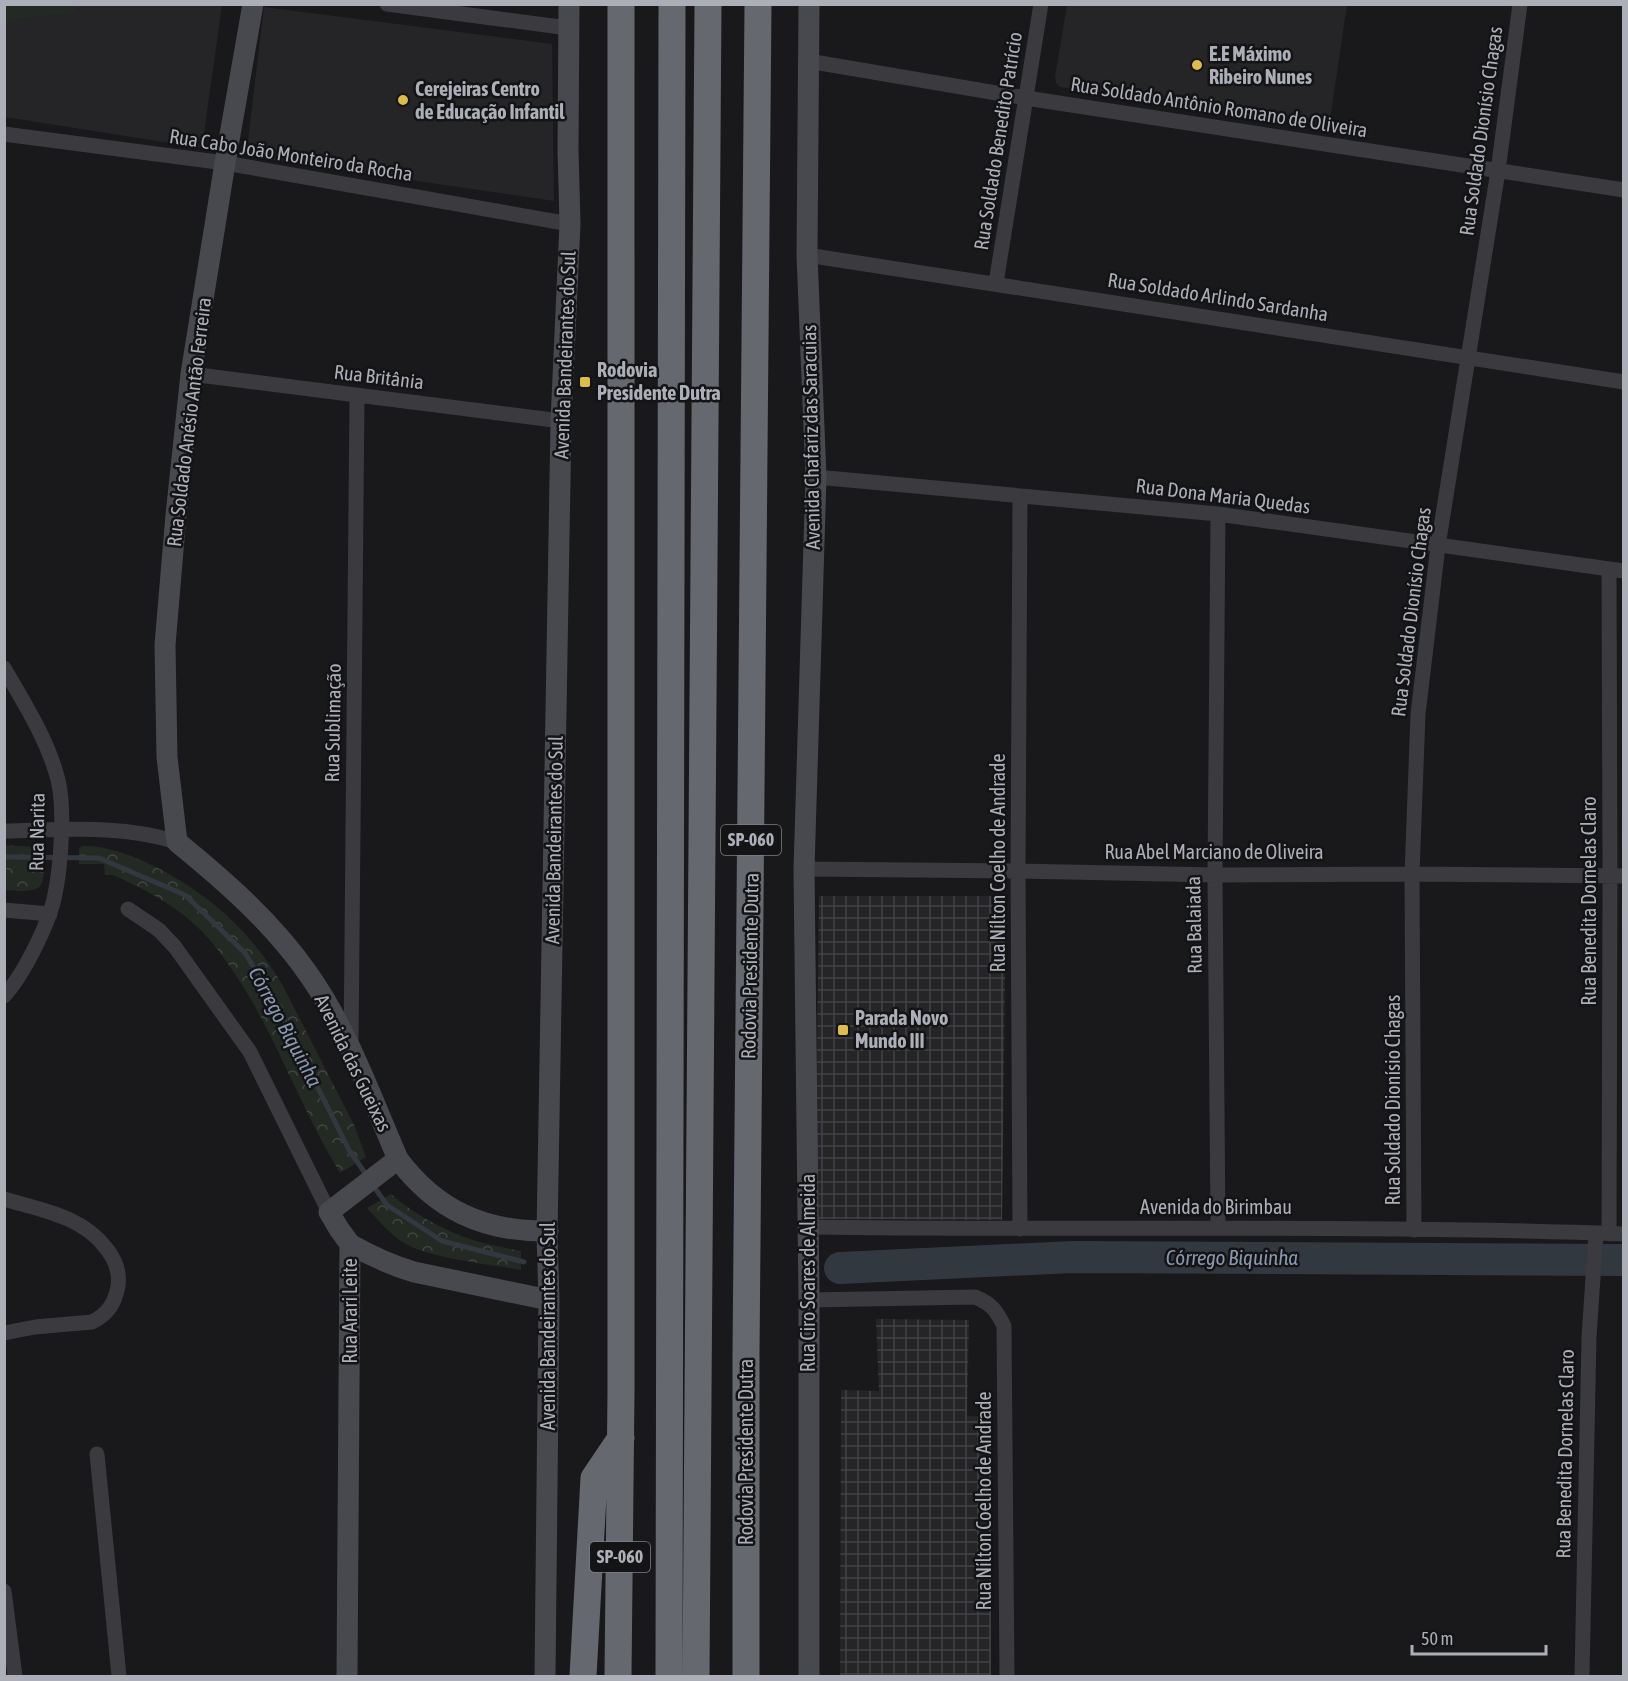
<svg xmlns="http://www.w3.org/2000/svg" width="1628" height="1681" viewBox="0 0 1628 1681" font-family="'Asap Condensed',sans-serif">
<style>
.built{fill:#252527}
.industrial{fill:url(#industrial-grid)}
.forest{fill:url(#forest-crowns)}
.pitch{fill:#232a24}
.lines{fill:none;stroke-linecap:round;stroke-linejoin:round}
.stream{stroke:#32383f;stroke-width:5}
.river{stroke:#32383f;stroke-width:32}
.street{stroke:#3a3a3f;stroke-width:15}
.secondary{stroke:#48494f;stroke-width:21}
.highway{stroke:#66686f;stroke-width:27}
.poi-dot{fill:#ddbc4e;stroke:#141315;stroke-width:2}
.labels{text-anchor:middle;stroke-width:5;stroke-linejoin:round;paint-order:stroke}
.shield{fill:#141315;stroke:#7e8087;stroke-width:1.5}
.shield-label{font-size:18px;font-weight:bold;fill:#acafb8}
.poi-label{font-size:20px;font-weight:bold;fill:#acafb8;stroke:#141315;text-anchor:start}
.street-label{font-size:20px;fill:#acafb8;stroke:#141315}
.water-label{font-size:21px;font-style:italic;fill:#8898af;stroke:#141315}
</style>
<defs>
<pattern id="industrial-grid" width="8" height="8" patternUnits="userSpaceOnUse" patternTransform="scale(1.5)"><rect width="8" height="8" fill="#252527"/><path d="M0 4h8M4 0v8" fill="none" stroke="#424244"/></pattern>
<pattern id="forest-crowns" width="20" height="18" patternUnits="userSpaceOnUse" patternTransform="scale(1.5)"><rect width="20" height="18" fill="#232a24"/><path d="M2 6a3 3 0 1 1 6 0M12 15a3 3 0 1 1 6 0" fill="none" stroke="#404642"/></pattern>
</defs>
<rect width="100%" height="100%" fill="#19181a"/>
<!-- built -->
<path class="built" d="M4,5H222L202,148L5,117Z
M1067,5H1347L1329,127L1060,87L1056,83L1055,77Z
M264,7L552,44L554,201L246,156Z"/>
<!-- industrial -->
<path class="industrial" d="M819,896H1006L1002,1220L815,1219Z
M876,1319L969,1320L967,1416L991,1417V1676H840L841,1390L879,1391Z"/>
<!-- forest -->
<path class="forest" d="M5,845C14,846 29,845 38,849C46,854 46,883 38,888C29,893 14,890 5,890Z
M83,846C103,845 124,853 141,860C202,887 250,929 283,986L354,1125L366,1157L340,1173C300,1108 276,1034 233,971C222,955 210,938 195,925C172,903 142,888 113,875H105L104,864H79V848Z
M391,1194C415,1215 445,1231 476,1241C491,1245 506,1248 521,1251V1270C489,1264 432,1259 404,1243C390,1234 379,1221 367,1208Z"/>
<!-- pitch -->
<path class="pitch" d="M4,5H74L75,12L5,21Z"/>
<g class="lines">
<!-- stream -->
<path class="stream" d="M4,857L99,858L185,895L245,953L275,1002L349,1150L367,1176
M372,1184L387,1205L442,1241L524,1262"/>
<!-- river -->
<path class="river" d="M840,1268L1073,1257L1624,1260"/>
<!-- street -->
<path class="street" d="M387,4L568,28
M808,61L1026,98L1624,190
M4,134L225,163L570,224
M807,255L1624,382
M996,283L1041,4
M191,374L561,421
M816,477L1218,514L1624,571
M1020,496L1018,871L1020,1229
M1218,514L1215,875L1218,1227
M4,668C24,703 48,740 58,780C65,808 61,865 55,894C50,922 23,976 4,996
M4,831C62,830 121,824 177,842
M804,869L1018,871L1215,875L1412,874L1624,876
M128,909L159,930L175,947L250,1052L329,1212
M4,910L50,914
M351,1048L357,396
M4,1199C41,1210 82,1216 106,1248C115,1259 120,1272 118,1286C115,1303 108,1314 92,1322L35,1327L4,1333
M808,1227C1080,1231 1352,1224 1624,1234
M1414,1230L1412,874L1418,714L1438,546L1498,171L1520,4
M1609,1234L1610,876L1609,569
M809,1300L975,1297C992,1304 996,1310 1004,1326L1007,1676
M97,1454L119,1676
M4,1591L15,1676
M1582,1676L1589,1337L1596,1233"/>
<!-- secondary -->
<path class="secondary" d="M253,4L225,163L191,374L176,515L165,645L167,757L177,842C225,881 273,923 309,975C348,1031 371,1097 398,1159C436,1210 484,1232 548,1231
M809,4L807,255L816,477L804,869L809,1300V1676
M350,1244C371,1256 391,1265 414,1272L549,1300
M347,1676L350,1244L339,1229L329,1212L398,1159
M545,1676L549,1300L547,1235L561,421L570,224L568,150L569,4"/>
<!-- highway -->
<path class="highway" d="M583,1676L594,1478L621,1438
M618,1676L621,1392V4
M669,1676L672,4
M696,1676L708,4
M746,1676V1354L758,4"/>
</g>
<!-- markers -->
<g class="poi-dot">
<circle cx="1197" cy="65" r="6"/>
<circle cx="403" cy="100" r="6"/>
<rect x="579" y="376" width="12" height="12" rx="3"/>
<rect x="837" y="1024" width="12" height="12" rx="3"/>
</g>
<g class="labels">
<!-- shield labels -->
<g class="shield">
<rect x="721" y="825" width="60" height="30" rx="4.5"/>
<rect x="590" y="1542" width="60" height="30" rx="4.5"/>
</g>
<g class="shield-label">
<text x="751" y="846">SP-060</text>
<text x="620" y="1563">SP-060</text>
</g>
<!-- poi labels -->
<g class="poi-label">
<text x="1209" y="61">E.E Máximo<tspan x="1209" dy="23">Ribeiro Nunes</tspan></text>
<text x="415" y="96">Cerejeiras Centro<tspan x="415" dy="23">de Educação Infantil</tspan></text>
<text x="597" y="377">Rodovia<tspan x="597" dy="23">Presidente Dutra</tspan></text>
<text x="855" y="1025">Parada Novo<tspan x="855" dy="23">Mundo III</tspan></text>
</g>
<!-- street labels -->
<g class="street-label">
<text transform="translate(1219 107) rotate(9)" y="7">Rua Soldado Antônio Romano de Oliveira</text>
<text transform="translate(1481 131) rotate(-82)" y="7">Rua Soldado Dionísio Chagas</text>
<text transform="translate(998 141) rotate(-81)" y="7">Rua Soldado Benedito Patrício</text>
<text transform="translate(291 155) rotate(9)" y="7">Rua Cabo João Monteiro da Rocha</text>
<text transform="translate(1218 297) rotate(9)" y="7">Rua Soldado Arlindo Sardanha</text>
<text transform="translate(565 355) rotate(-88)" y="7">Avenida Bandeirantes do Sul</text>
<text transform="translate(379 377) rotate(7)" y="7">Rua Britânia</text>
<text transform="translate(189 422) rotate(-83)" y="7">Rua Soldado Anésio Antão Ferreira</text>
<text transform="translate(811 437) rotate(-91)" y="7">Avenida Chafariz das Saracuias</text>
<text transform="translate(1223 496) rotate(7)" y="7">Rua Dona Maria Quedas</text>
<text transform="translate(1411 612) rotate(-83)" y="7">Rua Soldado Dionísio Chagas</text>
<text transform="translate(333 723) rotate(-89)" y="7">Rua Sublimação</text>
<text transform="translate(37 832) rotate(-89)" y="7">Rua Narita</text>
<text transform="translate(554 840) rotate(-89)" y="7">Avenida Bandeirantes do Sul</text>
<text x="1214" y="859">Rua Abel Marciano de Oliveira</text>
<text transform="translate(998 863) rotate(-90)" y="7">Rua Nílton Coelho de Andrade</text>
<text transform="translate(1589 901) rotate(-90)" y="7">Rua Benedita Dornelas Claro</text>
<text transform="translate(1194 925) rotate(-91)" y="7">Rua Balaiada</text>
<text transform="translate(750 966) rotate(-89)" y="7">Rodovia Presidente Dutra</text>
<text transform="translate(353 1063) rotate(64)" y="7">Avenida das Gueixas</text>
<text transform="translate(1393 1100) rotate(-90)" y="7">Rua Soldado Dionísio Chagas</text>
<text x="1216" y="1214">Avenida do Birimbau</text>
<text transform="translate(808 1273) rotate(-90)" y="7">Rua Ciro Soares de Almeida</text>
<text transform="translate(350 1311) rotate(-90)" y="7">Rua Arari Leite</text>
<text transform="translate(548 1326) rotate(-90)" y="7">Avenida Bandeirantes do Sul</text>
<text transform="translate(746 1452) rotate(-90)" y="7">Rodovia Presidente Dutra</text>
<text transform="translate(1565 1454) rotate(-89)" y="7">Rua Benedita Dornelas Claro</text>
<text transform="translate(984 1501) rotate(-90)" y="7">Rua Nílton Coelho de Andrade</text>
</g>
<!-- water labels -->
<g class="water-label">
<text transform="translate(285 1027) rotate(62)" y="7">Córrego Biquinha</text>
<text x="1232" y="1265">Córrego Biquinha</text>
</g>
</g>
<!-- border -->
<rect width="1628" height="1681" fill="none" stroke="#acafb8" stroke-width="12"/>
<!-- scale -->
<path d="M1412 1645v9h134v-9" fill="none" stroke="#acafb8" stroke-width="3"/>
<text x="1421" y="1645" font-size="18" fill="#acafb8" stroke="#141315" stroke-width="4.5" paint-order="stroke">50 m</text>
</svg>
